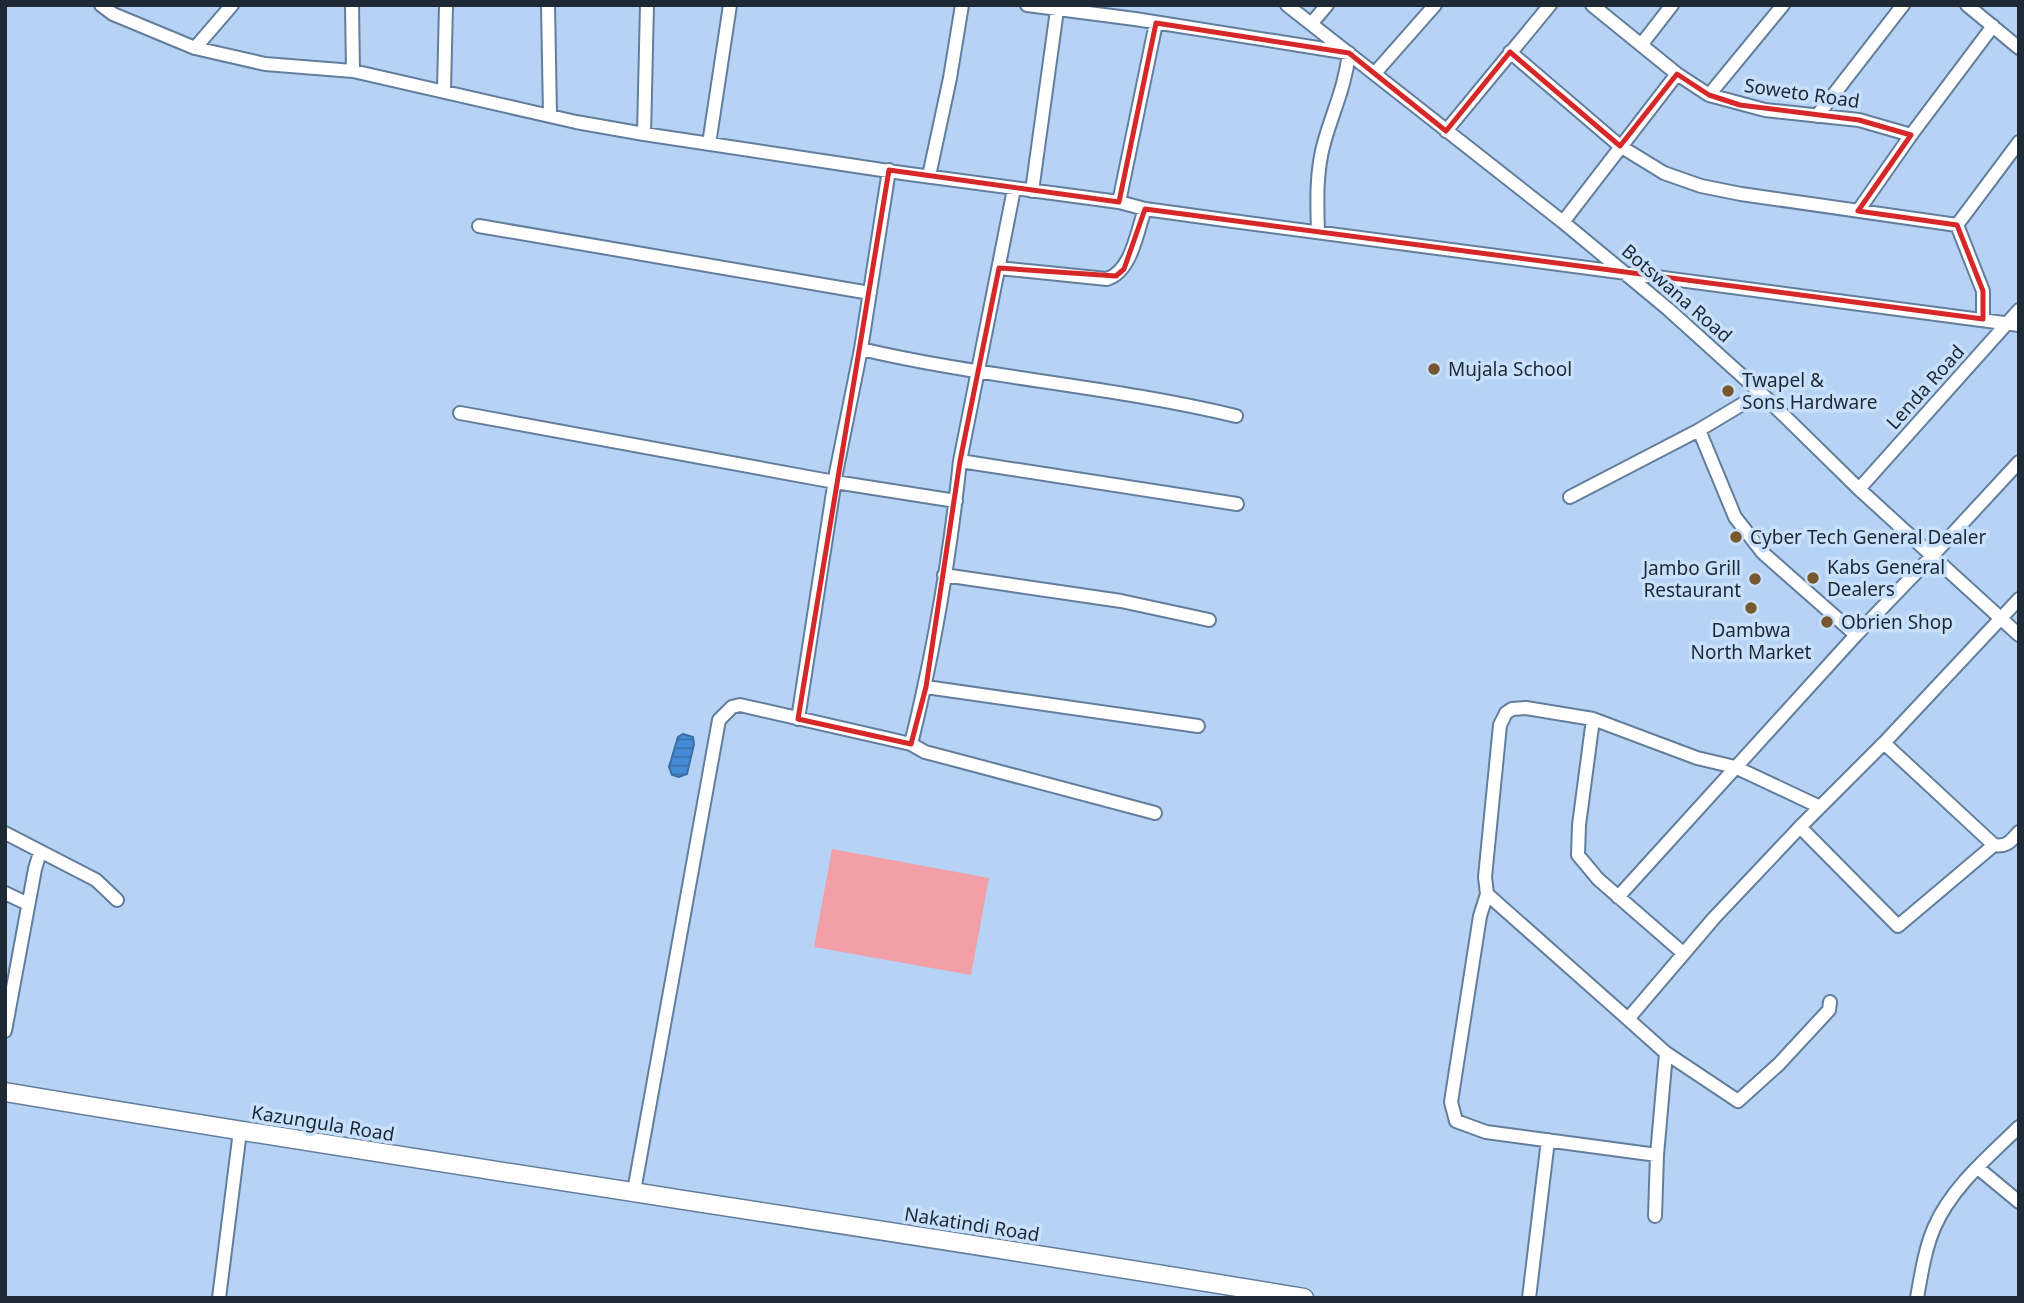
<svg xmlns="http://www.w3.org/2000/svg" width="2024" height="1303" viewBox="0 0 2024 1303" font-family="'Noto Sans',sans-serif">
<style>
.green{fill:#f29fa8}
.water{fill:url(#water-rules);stroke:#3a6ea5;stroke-width:2}
.lines{fill:none;stroke-linecap:round;stroke-linejoin:round}
.minor-casing{stroke:#637e9d;stroke-width:16}
.highway-casing{stroke:#637e9d;stroke-width:21}
.minor{stroke:#fff;stroke-width:12}
.highway{stroke:#fff;stroke-width:18}
.marked{fill:none;stroke:#d62828;stroke-width:5;stroke-linejoin:round}
.poi-dot{fill:#78582e;stroke:#c8e0fb;stroke-width:2.5}
.labels{text-anchor:middle;stroke-width:7;stroke-linejoin:round;paint-order:stroke}
.street-label{font-size:19px;fill:#1e2936;stroke:#c8e0fb}
.poi-label{font-size:19px;fill:#1e2936;stroke:#c8e0fb;text-anchor:start}
</style>
<defs>
<pattern id="water-rules" width="6" height="5" patternUnits="userSpaceOnUse" patternTransform="scale(1.75)"><rect width="6" height="5" fill="#468bd5"/><path d="M0 2.5h6" fill="none" stroke="#3a72ae"/></pattern>
</defs>
<rect width="100%" height="100%" fill="#b6d3f5"/>
<!-- green -->
<path class="green" d="M832,849L989,878L971,975L814,947Z"/>
<!-- water -->
<path class="water" d="M683,734L693,737L694,744L687,774L679,777L672,775L669,767L678,737Z"/>
<g class="lines">
<!-- minor casing -->
<g class="minor-casing">
<path id="minor" d="M101,5L113,14L195,48L265,64L353,71L576,122L644,134L902,173L1119,202L1145,209L1225,220L2019,325
M352,5L353,71
M548,5L550,115
M1027,5L1135,19L1349,53C1345,87 1333,111 1324,143C1316,171 1317,203 1318,231
M1287,5L1563,222L1668,309L1761,393L1859,489L2019,635
M1592,5L1677,74L1709,95L1765,110L1859,120L1911,135
M1967,5L2019,48
M1311,24L1327,5
M1641,45L1672,5
M195,48L232,5
M1510,52L1620,146L1664,173L1701,186L1741,194L1957,225L2019,142
M1375,73L1435,5
M444,91L446,5
M1709,95L1783,5
M1817,116L1903,5
M1446,131L1550,5
M644,134L647,5
M709,144L730,5
M929,176L950,78L962,5
M1032,191L1057,10
M1119,202L1156,23
M1858,211L1911,135L1993,26
M1563,222L1677,74
M1957,225L1983,291V319
M479,226L870,293
M999,268L1107,279C1132,271 1137,231 1145,209
M861,349C984,378 1112,386 1236,416
M460,413L835,482L956,501
M1699,430L1735,517L1763,553L1856,635
M960,461L1237,504
M1859,489L2019,310
M1570,497L1699,430L1761,393
M944,575L1121,601L1209,620
M926,687L1198,726
M798,719L836,473L861,349L889,170
M1593,719L1579,825L1578,855L1598,879L1683,953
M1884,743L1994,845
M911,744C934,651 950,556 960,461L1014,189
M1800,827L1898,926L1994,845C2007,847 2010,842 2019,832
M5,833L96,880L117,900
M5,893L28,904
M1487,894L1480,916L1451,1102L1456,1121L1486,1132L1657,1155
M1618,897L1856,635L1933,555L2019,462
M1830,1002L1829,1010L1779,1064L1738,1101L1666,1053L1628,1019L1714,918L1800,827L1884,743L2019,599
M1628,1019L1487,894L1485,877L1500,725L1506,713L1512,709L1526,708L1593,719L1697,758L1735,767L1820,807
M5,1031L35,869L40,852
M1978,1168L2019,1202
M634,1191L719,720L732,707L740,705L911,744L925,752L948,758L1155,813
M1655,1216L1657,1155L1666,1053
M219,1298L240,1131
M1529,1298L1548,1140
M1917,1298C1921,1275 1925,1249 1934,1228C1951,1188 1988,1157 2019,1127"/>
</g>
<!-- highway casing -->
<g class="highway-casing">
<path id="highway" d="M5,1092C437,1165 871,1226 1304,1298"/>
</g>
<!-- minor -->
<use href="#minor" class="minor"/>
<!-- highway -->
<use href="#highway" class="highway"/>
</g>
<!-- marked area -->
<path class="marked" d="M1156,23L1349,53L1446,131L1510,52L1620,146L1677,74L1709,95L1740,105L1859,120L1911,135L1858,211L1957,225L1983,291V319L1145,209L1124,269L1116,276L999,268L960,461L926,687L911,744L798,719L889,170L1119,202Z"/>
<!-- markers -->
<g class="poi-dot">
<circle cx="1434" cy="369" r="7"/>
<circle cx="1728" cy="391" r="7"/>
<circle cx="1736" cy="537" r="7"/>
<circle cx="1813" cy="578" r="7"/>
<circle cx="1755" cy="579" r="7"/>
<circle cx="1751" cy="608" r="7"/>
<circle cx="1827" cy="622" r="7"/>
</g>
<g class="labels">
<!-- street labels -->
<g class="street-label">
<text transform="translate(1802 93) rotate(8)" y="7">Soweto Road</text>
<text transform="translate(1677 293) rotate(41)" y="7">Botswana Road</text>
<text transform="translate(1925 387) rotate(-48)" y="7">Lenda Road</text>
<text transform="translate(323 1123) rotate(9)" y="7">Kazungula Road</text>
<text transform="translate(972 1224) rotate(9)" y="7">Nakatindi Road</text>
</g>
<!-- poi labels -->
<g class="poi-label">
<text x="1448" y="376">Mujala School</text>
<text x="1742" y="387">Twapel &amp;<tspan x="1742" dy="22">Sons Hardware</tspan></text>
<text x="1750" y="544">Cyber Tech General Dealer</text>
<text x="1827" y="574">Kabs General<tspan x="1827" dy="22">Dealers</tspan></text>
<text x="1741" y="575" text-anchor="end">Jambo Grill<tspan x="1741" dy="22">Restaurant</tspan></text>
<text x="1841" y="629">Obrien Shop</text>
<text x="1751" y="637" text-anchor="middle">Dambwa<tspan x="1751" dy="22">North Market</tspan></text>
</g>
</g>
<!-- border -->
<rect width="2024" height="1303" fill="none" stroke="#1e2936" stroke-width="14"/>
</svg>
